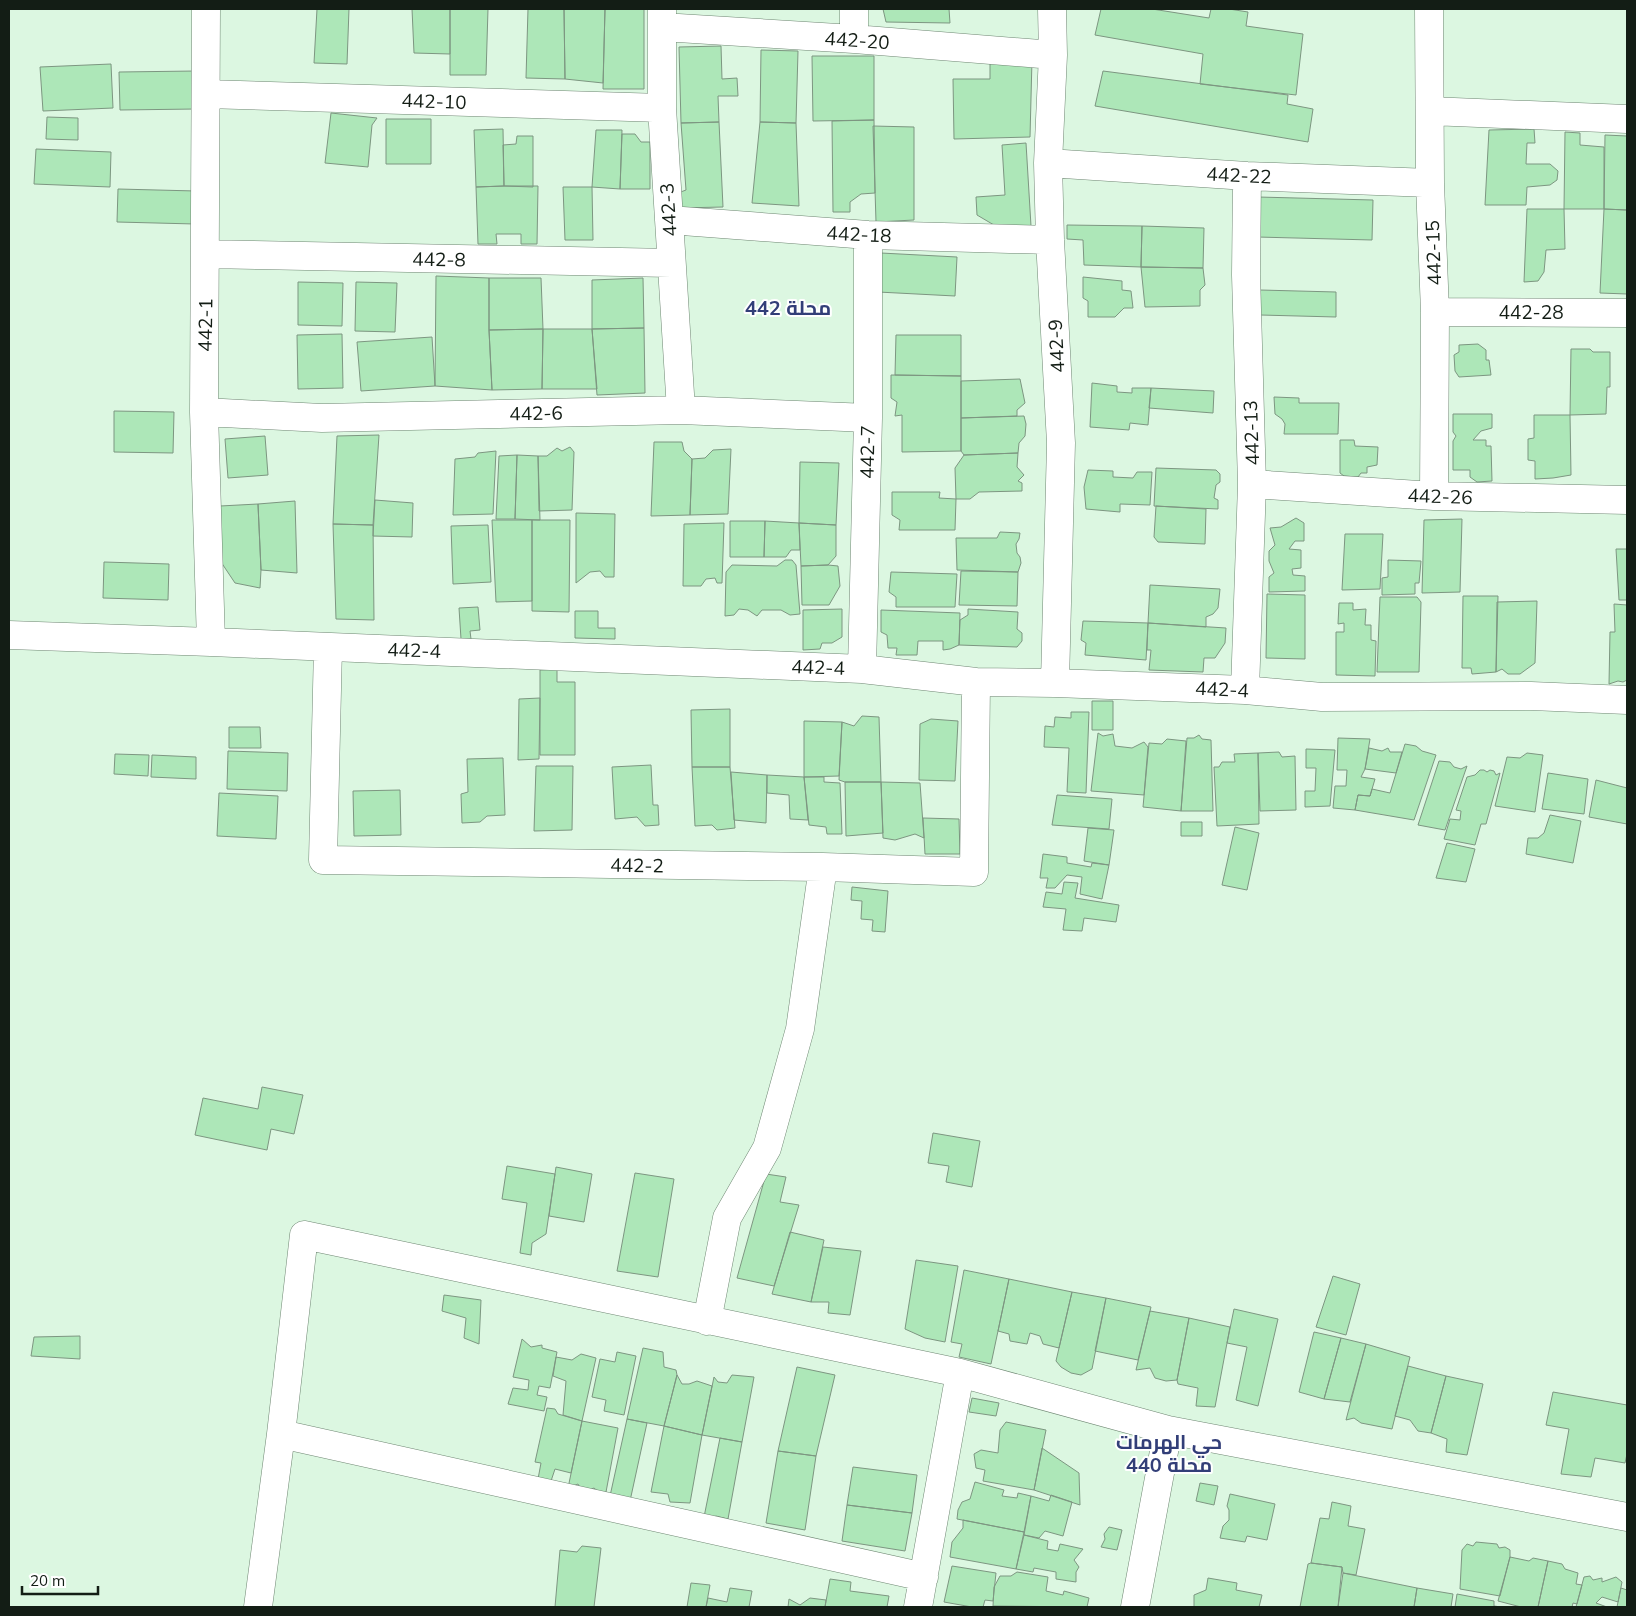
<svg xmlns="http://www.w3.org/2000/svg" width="1636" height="1616" viewBox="0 0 1636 1616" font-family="Mulish,Cairo,sans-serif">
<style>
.building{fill:#ade7b8;stroke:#7d9681}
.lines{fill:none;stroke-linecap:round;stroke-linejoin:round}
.minor-casing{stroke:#6f8773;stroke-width:29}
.minor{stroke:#fff;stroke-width:28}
.labels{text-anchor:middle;stroke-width:4;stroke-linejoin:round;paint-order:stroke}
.street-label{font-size:19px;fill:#131d15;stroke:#fff}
.neighbourhood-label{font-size:20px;font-weight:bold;fill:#323e78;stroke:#fff}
</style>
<rect width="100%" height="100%" fill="#dcf7e1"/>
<!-- building -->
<path class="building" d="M317,9H349L347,64L314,63Z
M412,9H450V54L414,53Z
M450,9H488L486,75H450Z
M528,9H564L565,79L526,78Z
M564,9H605L603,83L565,79Z
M605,9H644V89H603Z
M883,9H949L950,23L886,22Z
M1101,9H1152L1209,18L1211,9H1229L1248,12L1246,26L1303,34L1296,95L1200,84L1203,54L1095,35Z
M721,46L722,79L737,78L738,96H718L719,122L681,123L679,47Z
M761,50L798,51L796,123L760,122Z
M812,56H874V120L813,121Z
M990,57L1032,59L1030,137L954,139L953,79H990Z
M111,64L113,108L43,111L40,67Z
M195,71L196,109L120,110L119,72Z
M1103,71L1288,95L1287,104L1313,109L1308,142L1095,106Z
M331,113L377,118L372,125L368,167L325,163Z
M47,117L78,118V140L46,139Z
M386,119H431V164H386Z
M874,120L875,193L861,194L850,202V212H833L832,121Z
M719,122L723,207L680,208L678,193L686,190L681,123Z
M760,122L796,123L799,206L752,203Z
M873,126L914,127V220L876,222Z
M503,129L504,186L476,187L474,130Z
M1534,129L1535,143H1527L1526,164H1550L1558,171L1557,180L1550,185L1527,187L1526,205H1485L1489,130Z
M596,130H622L620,189L592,187Z
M1565,132L1580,133V145L1604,147V209H1564Z
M622,134H635L641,142H650V189H620Z
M1605,135L1627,136V210L1604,209Z
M517,136H533V187L504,186L503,145L516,144Z
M1026,143L1031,226L999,228L977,215L976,197L1005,195L1002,145Z
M36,149L111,152L110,187L34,184Z
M504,186H538L537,244H521V234H496L497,244H478L476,187Z
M563,187H592L593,240H565Z
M118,189L196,191L195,224L117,222Z
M1258,197L1373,200L1372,240L1257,237Z
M1527,209H1564L1565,249L1546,250L1544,272L1538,281L1524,282Z
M1604,209L1627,210V294L1600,293Z
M1067,225L1142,226L1141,267L1084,265L1083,240L1067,239Z
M1142,226L1204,228L1203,268L1141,267Z
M881,253L957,257L955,296L878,292Z
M1141,267L1203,268L1205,285L1200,290V306L1145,307Z
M436,276L489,278V330L492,390L435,386Z
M1083,277L1122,281V290L1131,291L1133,308H1124L1115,317H1088V301L1083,298Z
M489,278H541L543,329L489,330Z
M643,278L644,328L592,329V280Z
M298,282L343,283L342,326L298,325Z
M356,282L397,283L395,332L355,331Z
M1260,290L1336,292V317L1260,315Z
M644,328L645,393L597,395L592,329Z
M543,329H592L597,389H542Z
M543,329L542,389L492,390L489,330Z
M342,334L343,388L298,389L297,335Z
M896,335H961V376L895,375Z
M432,337L435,386L361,391L357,342Z
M1478,344L1486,350V360H1489L1491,375L1459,377L1455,371L1454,355L1459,352V345Z
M1571,349H1590L1593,352H1610V387H1607L1606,414L1570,415Z
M891,375L961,376V451L902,452V415L895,416L897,402L891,398Z
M1020,379L1025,403L1017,410V416L961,418V381Z
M1092,383L1117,386V392L1132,393V388H1151L1148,425L1130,423L1129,430L1090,427Z
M1151,388L1214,391L1213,413L1149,408Z
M1274,397L1299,398V403H1339L1338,434H1284L1285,424L1282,419L1275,414Z
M114,411L174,412L173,453L114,452Z
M1453,414H1492V428L1481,431L1473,440H1486V446H1491L1492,481L1477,482L1470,477V470H1453V441L1456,436L1453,432Z
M1534,415H1570L1571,475L1553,478L1535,479V461L1528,460V439L1534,438Z
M1024,416L1026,424L1025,436L1019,443L1018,453L964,455L961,451V418Z
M379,435L373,525L333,524L337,436Z
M265,436L268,475L228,478L225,439Z
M1340,440H1354L1355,446L1378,447L1377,465L1367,467V473H1361L1358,477L1344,476L1340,473Z
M654,442H682L684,451L692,459L690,515L651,516Z
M570,447L574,452L572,510L539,511L538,456H547L557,448L562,451Z
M731,449L728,514L690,515L692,459L705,458L713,450Z
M496,451L493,514L453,515L455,459L475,457L478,453Z
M1018,453L1017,467L1024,475L1018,481L1022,483V491L979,492L970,499H956L955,468L964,455Z
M517,455L515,519H496L499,456Z
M517,455L538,456L540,520L515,519Z
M800,462L839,463L836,525L799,523Z
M1156,468L1216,470L1220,474V482L1216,485L1214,498L1218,500V509L1154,506Z
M1088,470L1113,471V477L1133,478L1137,472H1152L1150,505L1120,504V512L1086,509L1084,487Z
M892,492H940L939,498L956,499L955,530H899L900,520L892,515Z
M375,500L413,503L412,537L373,536Z
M295,501L297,573L261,570L258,504Z
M258,504L261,570L260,588L235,583L221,562L220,506Z
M1156,506L1206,509L1205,544L1158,542L1154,537Z
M576,513L615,514L614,577H605L600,571L590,572L576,583Z
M1296,518L1304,523V541H1295L1289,549L1301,550V568L1292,569L1293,575L1305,576V591L1269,592V577L1274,573L1269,561V551L1275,545L1270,528L1281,527Z
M1462,519L1460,592L1422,593L1424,520Z
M492,520H532V601L496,602Z
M532,520H570L569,612L532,611Z
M730,521H765L764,557H730Z
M765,521L799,523L800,550H791L786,557H764Z
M724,523L722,583H717L715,578L706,579L701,586H683L684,524Z
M799,523L836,525V556L828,565L801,566Z
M333,524L373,525L374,620L336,619Z
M488,525L491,582L453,584L451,526Z
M1000,532L1020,533L1019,539L1016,544L1017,553L1020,557L1021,563L1018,572L957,570L956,538H997Z
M1345,534H1383L1380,589L1342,590Z
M1616,549H1627V600H1619Z
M785,560H792L796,565L800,614L790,615L781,610H762L757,616L748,610L739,609L734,615L725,616L726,572L732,565L777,566Z
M1388,560L1421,561L1419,583H1415V594L1382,595V578L1388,577Z
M104,562L169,564L168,600L103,598Z
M828,565L838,566L840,586L829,605H802L801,566Z
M961,571L1018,572L1017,606L959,605Z
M891,572L957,574L955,607H896V597L889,592Z
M1150,585L1220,589L1218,608L1213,614L1206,617V627L1148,623Z
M1267,594L1305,595V659L1266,658Z
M1463,596H1498L1496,672L1472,674L1471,668H1462Z
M1380,597H1417L1421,602L1419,672H1377Z
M1537,601L1535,663L1520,674H1508L1502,669L1496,672L1497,602Z
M1339,603H1353V610L1366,609L1365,625H1371V640L1376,641L1375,676L1336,675V632H1344V623L1338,624Z
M1614,604L1627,605V680L1623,682L1618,681L1609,684L1610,632H1615Z
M478,607L480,630L470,631L471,639H461L459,608Z
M842,609V637L832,643H822L820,649L803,650V610Z
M968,609L1018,612L1017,629L1022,633V641L1017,647L959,645L960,620L968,615Z
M881,610L960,613L959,645L950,649L943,650V641H918L917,655H896L897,648H888L887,635L881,632Z
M575,611H598V628H615V639L575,638Z
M1083,621L1148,623L1146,660L1085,655L1086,643L1081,640Z
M1148,623L1226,628L1225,643L1215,658H1204L1203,672L1149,670L1151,650H1147Z
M557,669V682H575V755H540V670Z
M540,698L539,759L518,760L519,699Z
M1092,701H1113V730H1092Z
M730,709V767H692L691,710Z
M1071,712H1089L1086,793L1067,792L1069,748L1044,747L1045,726L1054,727L1055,717L1071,718Z
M862,716L879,717L881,782H845L839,780L842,722L854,726Z
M931,719L958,721L955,781L919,780L920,724Z
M804,721L842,722L839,776L804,777Z
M229,727H260L261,748H229Z
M1098,733L1103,736L1113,734L1115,746L1132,748L1144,742L1148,747L1144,795L1091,791Z
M1199,735L1202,739L1211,740L1213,811H1181L1187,738H1194Z
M1338,738L1370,739L1365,769L1361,777L1375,779L1370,796L1358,795L1355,810L1333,808L1335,786H1346L1347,770H1337Z
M1167,739L1186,741L1181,811L1143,807L1149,743L1162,744Z
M1405,744L1416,746L1422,751L1436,755L1414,820L1355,810L1358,795L1370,796L1372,789L1390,793Z
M1369,748L1382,751L1388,748L1390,752H1402L1396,773L1365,769Z
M1306,749L1335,750L1330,806L1305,807V791H1315L1316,768H1306Z
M228,751L288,753L287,791L227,789Z
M1279,752L1282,757L1295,756L1296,810L1260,811L1258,753Z
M1258,753L1259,824L1217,826L1214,767H1219L1222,762H1235L1234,754Z
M1527,753L1543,755L1535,812L1495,806L1507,757L1520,758Z
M115,754L149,755L148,776L114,774Z
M152,755L196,757V779L151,777Z
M503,758L505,815L487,816L480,822L462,823L461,794L468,792L467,759Z
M1439,761L1450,762L1454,767L1461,769L1467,766L1445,830L1418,825Z
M651,765L653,805H658L659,825L645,826L637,817L615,819L612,767Z
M536,766H573L572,830L534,831Z
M692,767H730L735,828L717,830L712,825L695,826Z
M1480,770H1484L1487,772L1490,770L1494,771L1496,775L1500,773L1486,824H1481L1475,845L1444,839L1450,819L1460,820L1461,811L1456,810L1467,777L1475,775Z
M731,772L767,775L766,823L734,820Z
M1548,773L1588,779L1584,814L1542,809Z
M767,775L804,777L808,820L790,819L789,795L767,793Z
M804,777H824V782L840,783L842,834H827L826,827L809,825Z
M1596,780L1627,788V824L1589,817Z
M845,782H881L883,833L846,836Z
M881,782L920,783L924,838L915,834L895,840L883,838Z
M400,790L401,835L354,836L353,791Z
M219,793L278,796L276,839L217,836Z
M1057,795L1112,799L1109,829L1052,825Z
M1550,815L1581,821L1573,863L1526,854L1528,838H1538L1544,833Z
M923,818L959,819L960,854H925Z
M1181,822H1202V836H1181Z
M1235,827L1259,833L1247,890L1222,885Z
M1088,828L1114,830L1109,865L1084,861Z
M1447,843L1475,849L1466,882L1436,878Z
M1043,854L1067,857V863L1091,867L1092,863L1109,865L1102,899L1080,894L1082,877L1067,875L1055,888H1046L1048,878H1040Z
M1064,882L1078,883L1075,898L1119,905L1116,922L1084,918L1082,931L1063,930L1066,909L1043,907L1046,892L1062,894Z
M852,887L888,891L885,932L872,931L873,920L861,919L862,901L851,900Z
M262,1087L303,1095L294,1134L271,1129L267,1150L195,1135L203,1098L258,1109Z
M933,1133L980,1141L972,1187L946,1182L949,1166L928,1163Z
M507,1166L555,1174L546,1234L532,1243L531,1255L520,1253L527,1203L502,1199Z
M556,1167L592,1174L584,1222L549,1216Z
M635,1173L674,1179L658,1277L617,1271Z
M766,1174L786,1177L780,1202L799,1205L774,1286L737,1278Z
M790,1232L824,1240L811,1302L772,1294Z
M823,1247L861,1251L850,1315L828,1313L829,1302H811Z
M916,1260L958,1266L945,1342L925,1338L905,1329Z
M964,1270L1009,1279L991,1364L959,1357L962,1344L951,1342Z
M1333,1276L1360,1284L1346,1335L1316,1327Z
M1009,1279L1072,1292L1059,1348L1043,1344L1040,1336L1030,1333L1027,1344L1010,1341L1009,1334L998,1331Z
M1072,1292L1106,1298L1092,1369L1081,1375L1071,1373L1061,1367L1056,1361Z
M444,1295L481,1300L479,1344L464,1338L466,1318L442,1311Z
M1106,1298L1151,1307L1138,1360L1095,1351Z
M1234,1309L1278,1319L1258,1406L1236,1400L1247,1347L1227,1343Z
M1150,1311L1189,1318L1177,1380L1166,1381L1155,1378L1150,1368L1136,1370Z
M1189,1318L1230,1327L1215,1407L1196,1406L1198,1388L1178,1384L1177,1380Z
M1314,1332L1341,1338L1324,1399L1299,1392Z
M80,1336V1359L31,1356L34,1337Z
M1341,1338L1366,1344L1350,1402L1324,1399Z
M522,1339L531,1347L542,1345V1348L557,1352L550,1388L539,1386L537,1395L547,1397L544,1411L508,1404L513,1388L528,1390L529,1380L513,1377Z
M1366,1344L1410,1357L1392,1429L1361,1423L1354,1418L1346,1420Z
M643,1348L663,1352L664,1367L676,1370L677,1375L664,1426L627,1419Z
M617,1352L636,1356L624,1415L604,1411L606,1400L592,1397L600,1359L615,1362Z
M581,1354L596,1358L582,1421L563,1415L566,1381L553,1376L556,1357L572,1360Z
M1408,1366L1446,1376L1431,1433L1418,1431L1410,1420L1395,1416Z
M797,1367L835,1375L816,1456L778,1451Z
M677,1375L682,1384H689L697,1381L712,1386L702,1435L664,1426Z
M732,1375L754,1377L742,1442L702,1435L714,1377L718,1382L727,1383Z
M1446,1376L1483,1384L1467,1455L1446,1452L1447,1439L1431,1433Z
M1553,1392L1627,1405V1454L1625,1463L1595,1458L1591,1477L1561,1474L1569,1429L1546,1425Z
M972,1398L999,1403L996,1416L969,1412Z
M547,1408L555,1409L558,1414L582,1421L571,1473L555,1469L551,1481L538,1479L541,1463L535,1462Z
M627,1419L647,1423L630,1501L610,1496Z
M582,1421L618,1428L606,1492L600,1493L594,1488L587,1491L581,1490L578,1484L568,1488Z
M1006,1422L1046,1430L1034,1490L983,1481L985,1470L976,1468L974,1454L981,1450L998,1453L1000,1430Z
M664,1426L702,1435L690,1503L670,1502L668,1494L651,1492Z
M720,1438L742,1442L728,1519L716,1516L710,1519L704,1517Z
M1042,1448L1079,1473L1080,1505L1034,1490Z
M778,1451L816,1456L805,1530L766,1523Z
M853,1467L917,1475L912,1513L847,1505Z
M975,1482L1004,1490L1002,1496L1017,1498L1018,1493L1031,1496L1024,1532L957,1519L958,1510L962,1502L970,1499Z
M1200,1483L1218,1486L1214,1505L1196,1501Z
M1230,1494L1275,1504L1267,1540L1247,1536L1245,1542L1220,1538L1223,1526L1229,1520V1510L1227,1506Z
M1051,1495L1072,1502L1063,1536L1045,1531L1039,1538L1024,1535L1031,1496L1049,1501Z
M1332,1502L1351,1506L1348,1526L1365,1529L1356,1575L1343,1573L1342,1567L1311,1563L1320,1518L1329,1519Z
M847,1505L912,1513L905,1551L842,1541Z
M963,1520L1024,1532L1016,1569L950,1557L952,1542L963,1528Z
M1109,1527L1122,1530L1117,1550L1101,1547L1105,1539L1104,1534Z
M1024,1535L1048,1541L1047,1549L1058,1551L1060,1544L1083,1549L1074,1560L1079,1567L1076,1572V1582L1056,1579V1572L1034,1568L1033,1572L1016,1569Z
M1476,1542L1497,1544L1499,1548L1505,1547L1510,1550V1557L1500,1596L1460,1589L1462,1550L1467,1544L1473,1546Z
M582,1546L601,1548L594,1607H555L560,1550L577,1552Z
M1510,1557L1529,1561L1533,1558L1548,1561L1538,1607H1521L1498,1601Z
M1548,1561L1562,1564L1565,1569L1578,1573L1576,1584L1582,1585L1577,1604L1573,1603L1572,1607H1538Z
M1311,1563L1342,1567L1338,1607H1300L1308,1564Z
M952,1566L996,1573L993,1601L985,1600L983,1607H972L944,1602Z
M1017,1572L1048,1577L1046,1591L1063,1595L1064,1591L1089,1598L1087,1607L993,1606L994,1587L1000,1576H1011Z
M1343,1573L1417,1588L1414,1607H1338Z
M1590,1576L1593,1580L1602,1578V1582L1616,1577L1622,1582L1618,1602L1602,1597L1596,1603L1607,1607H1576L1584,1577Z
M1208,1578L1237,1583L1236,1590L1262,1595L1259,1607H1194V1595L1206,1590Z
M830,1579L851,1582L850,1591L889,1596L887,1607H825Z
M691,1583L710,1585L706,1607H687Z
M730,1588L752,1591L749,1607H706L708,1598L727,1602Z
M1417,1588L1453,1594L1451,1607H1414Z
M1621,1588L1627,1590V1607H1617Z
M1457,1594L1494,1601V1606L1501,1607H1455Z
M810,1598L826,1600L825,1607H788L789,1599L800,1605Z"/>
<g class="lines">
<!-- minor casing -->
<g class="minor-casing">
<path id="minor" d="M206,9L204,412L211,642
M662,9V108L681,410
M1052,9L1053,55L1048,163L1050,240L1061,443L1055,683
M1429,9L1430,183L1435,312L1434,496
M662,27L854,39L1053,55
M854,39V9
M206,94L662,108
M1430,111L1627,119
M1048,163L1247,176L1430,183
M669,220L868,235L1050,240
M206,254L671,263
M1435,312L1627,313
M204,412L322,418L681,410L868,418
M1252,484L1434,496L1627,500
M9,635L211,642L862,669L976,682L1055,683L1245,690L1322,697L1531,696L1627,700
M328,647L323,860L823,867L974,872L976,682
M862,669L868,418V235
M1245,690L1252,484L1246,275L1247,176
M707,1321L727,1218L767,1148L800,1029L823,867
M281,1434L924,1577
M258,1607L281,1434L304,1235L960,1373L1168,1430L1627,1517
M918,1607L960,1373
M1135,1607L1168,1430"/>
</g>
<!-- minor -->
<use href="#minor" class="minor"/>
</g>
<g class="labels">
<!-- street labels -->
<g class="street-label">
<text transform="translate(857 40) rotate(4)" y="7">442-20</text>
<text transform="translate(434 101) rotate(2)" y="7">442-10</text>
<text transform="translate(1239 175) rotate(3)" y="7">442-22</text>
<text transform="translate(668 210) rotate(-94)" y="7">442-3</text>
<text transform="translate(859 234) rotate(3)" y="7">442-18</text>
<text transform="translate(1433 253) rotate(-92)" y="7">442-15</text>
<text transform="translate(439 259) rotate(1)" y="7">442-8</text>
<text x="1531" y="319">442-28</text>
<text transform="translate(205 325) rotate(-89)" y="7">442-1</text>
<text transform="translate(1056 346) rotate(-93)" y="7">442-9</text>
<text transform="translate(536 413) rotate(-1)" y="7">442-6</text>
<text transform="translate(1251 433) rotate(-92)" y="7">442-13</text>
<text transform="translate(867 452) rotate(-89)" y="7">442-7</text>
<text transform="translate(1440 496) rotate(2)" y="7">442-26</text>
<text transform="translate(414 650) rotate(2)" y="7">442-4</text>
<text transform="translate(818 667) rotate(2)" y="7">442-4</text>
<text transform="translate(1222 689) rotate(3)" y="7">442-4</text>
<text transform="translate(637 865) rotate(1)" y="7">442-2</text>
</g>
<!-- neighbourhood labels -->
<g class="neighbourhood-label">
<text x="788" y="315">محلة 442</text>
<text x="1169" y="1449">حي الهرمات<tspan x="1169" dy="23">محلة 440</tspan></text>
</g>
</g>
<!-- border -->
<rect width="1636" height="1616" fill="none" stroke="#131d15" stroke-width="20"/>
<!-- scale -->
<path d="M22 1586v8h76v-8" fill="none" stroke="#131d15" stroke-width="2.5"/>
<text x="30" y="1586" font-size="15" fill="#131d15" stroke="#ffffff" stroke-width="4" paint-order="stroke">20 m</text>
</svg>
